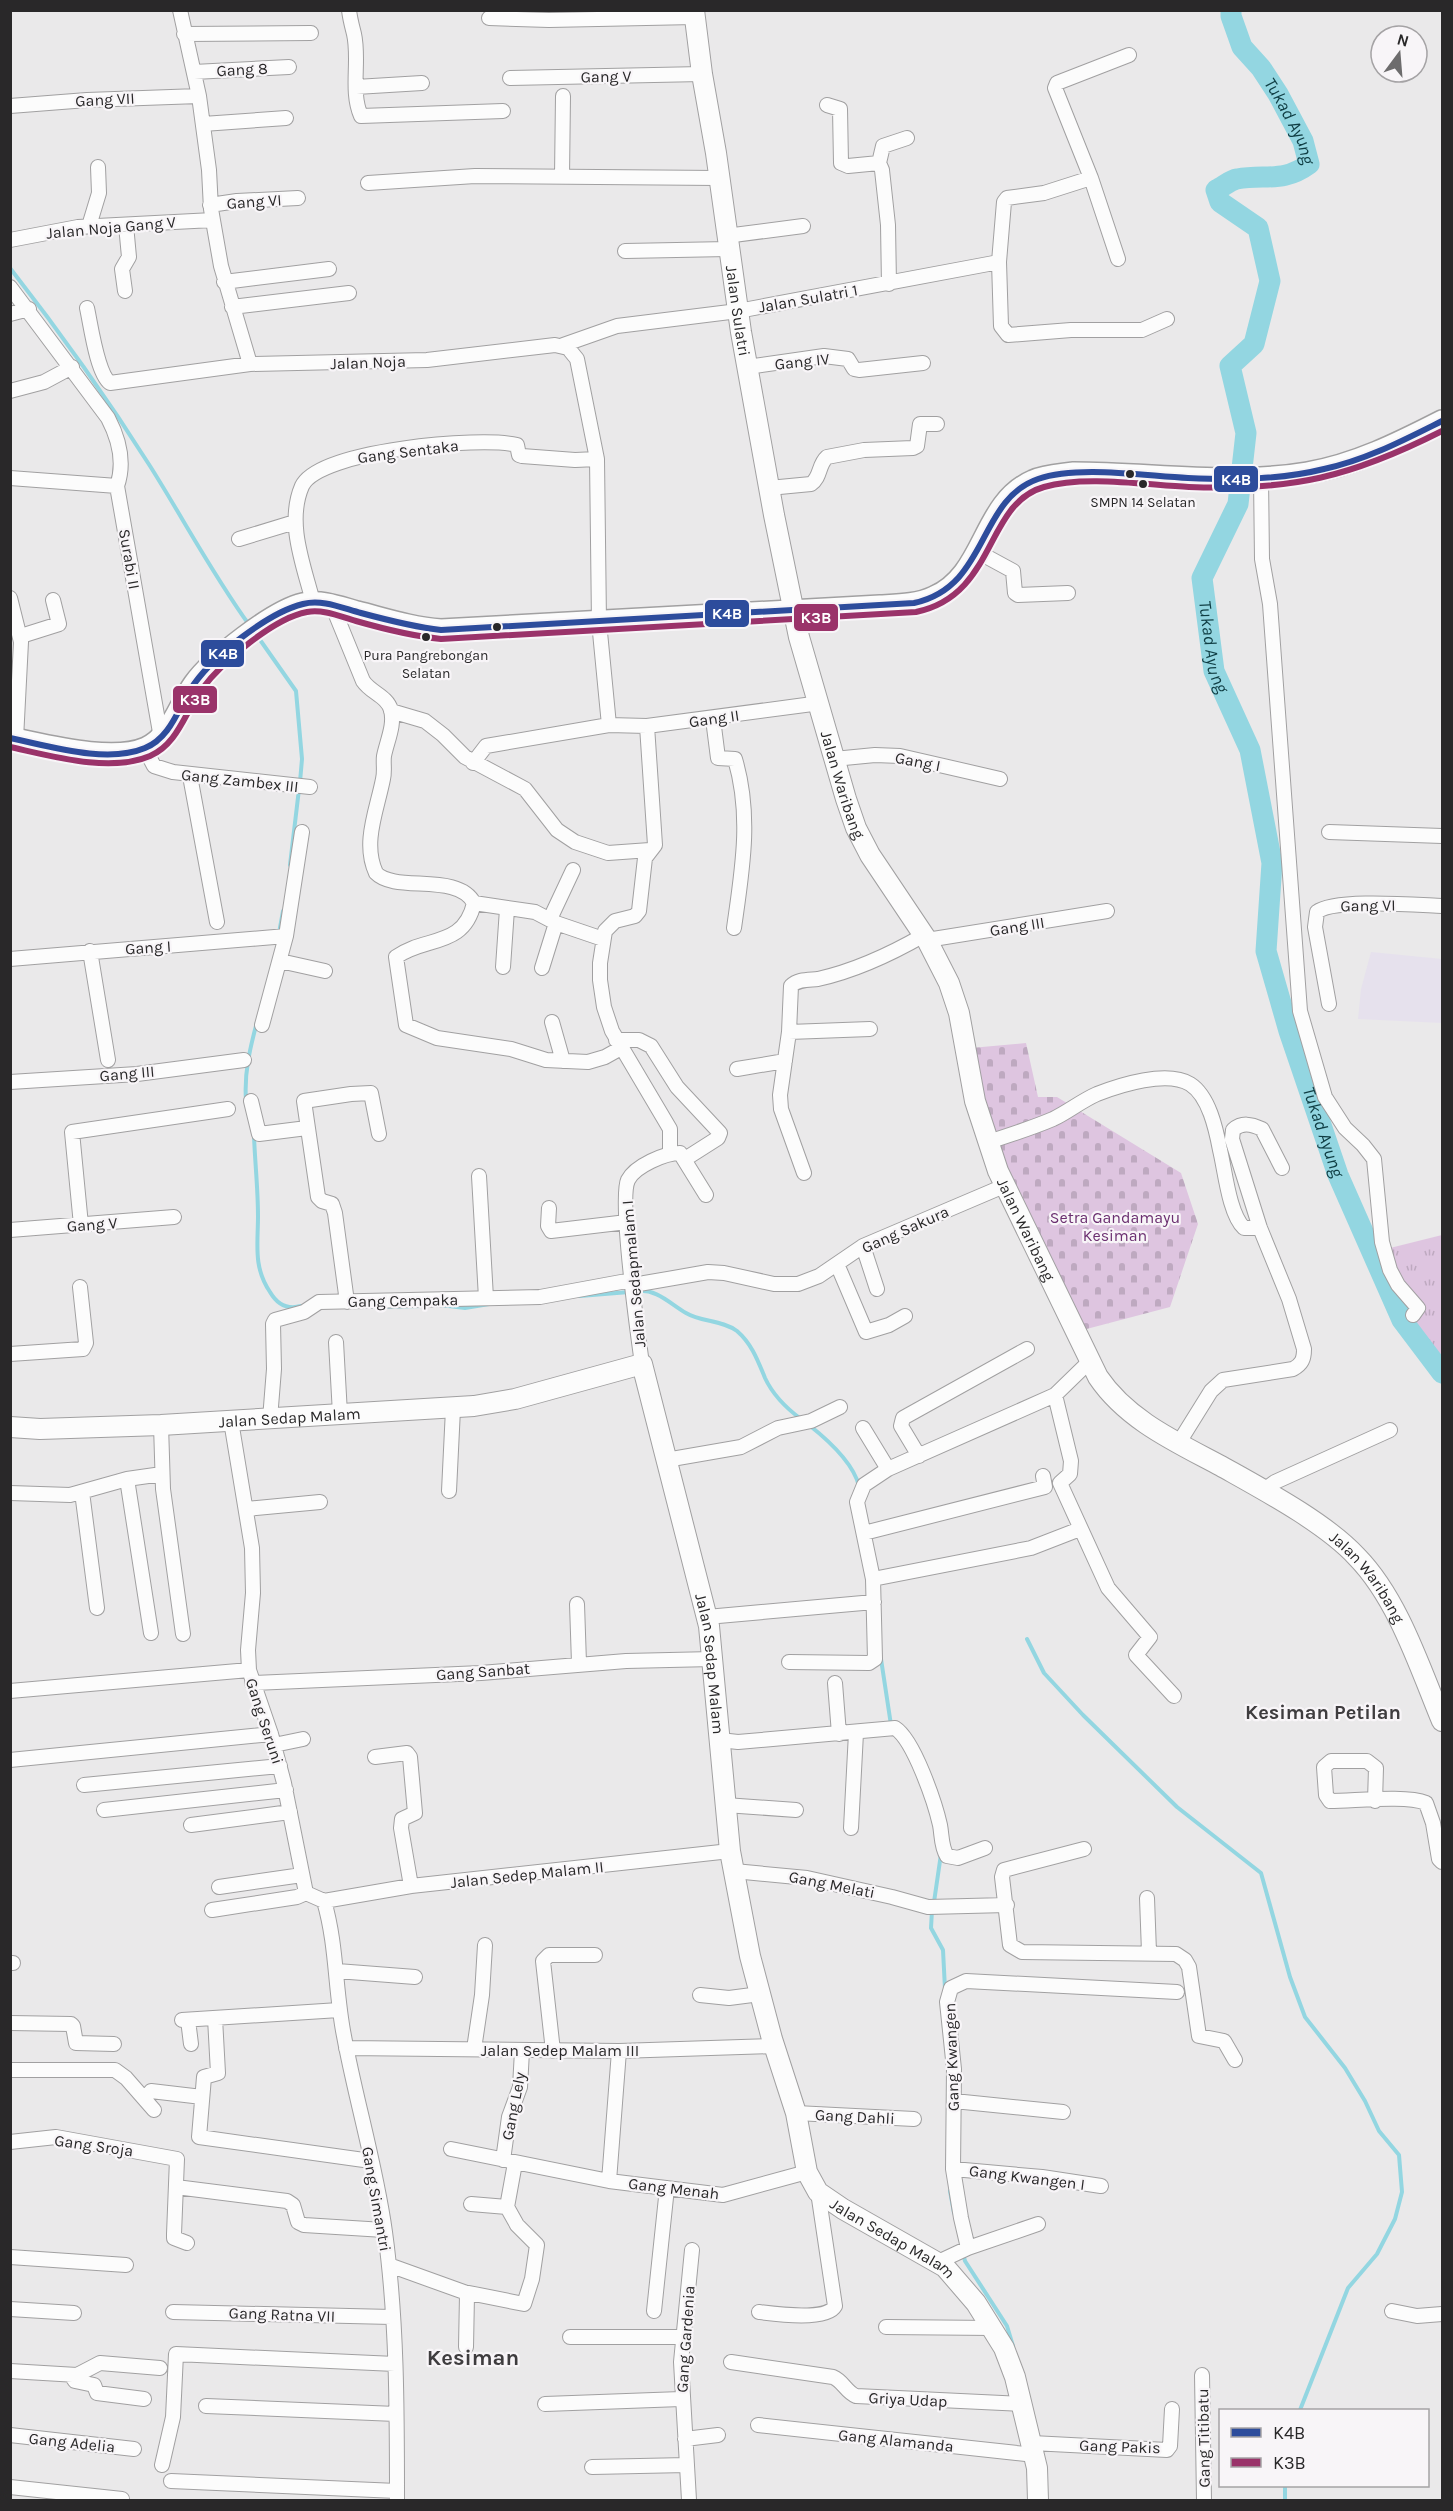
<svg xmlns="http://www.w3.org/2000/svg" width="1453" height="2511" viewBox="0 0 1453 2511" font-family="Karla,sans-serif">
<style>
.education{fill:#e6e1ed}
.grass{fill:url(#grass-tufts)}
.cemetery{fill:url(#cemetery-stones)}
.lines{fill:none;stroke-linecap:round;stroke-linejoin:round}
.stream{stroke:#93d6e1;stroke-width:4}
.river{stroke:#93d6e1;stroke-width:21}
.street-casing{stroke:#a1a0a1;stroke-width:16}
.secondary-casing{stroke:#a1a0a1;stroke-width:22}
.primary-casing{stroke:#a1a0a1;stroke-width:24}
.street{stroke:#fcfcfc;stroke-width:14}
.secondary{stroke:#fcfcfc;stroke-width:20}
.primary{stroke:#fcfcfc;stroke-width:21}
.bus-1-casing{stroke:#f8f5f8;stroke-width:10}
.bus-2-casing{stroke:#f8f5f8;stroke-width:10}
.bus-1{stroke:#2d4c9c;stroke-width:6}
.bus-2{stroke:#9a336a;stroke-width:6}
.bus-dot{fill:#292829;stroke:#f8f5f8;stroke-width:2}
.labels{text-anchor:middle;stroke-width:4.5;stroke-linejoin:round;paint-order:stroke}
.bus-label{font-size:14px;fill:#292829;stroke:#f8f5f8}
.street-label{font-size:16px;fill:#292829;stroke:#f8f5f8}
.park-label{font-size:16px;fill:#6b2f70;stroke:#f8f5f8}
.water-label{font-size:18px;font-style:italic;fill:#0f3d43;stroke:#f8f5f8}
.quarter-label{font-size:20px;font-weight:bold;fill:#3f3d3f;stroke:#f8f5f8}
.district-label{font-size:22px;font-weight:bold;fill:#3f3d3f;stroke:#f8f5f8}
.line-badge{stroke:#f8f5f8;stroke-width:2}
.badge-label{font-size:16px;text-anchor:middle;font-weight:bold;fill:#fff}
</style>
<defs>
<pattern id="grass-tufts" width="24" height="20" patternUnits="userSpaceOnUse" patternTransform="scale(1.5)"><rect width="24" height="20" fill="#dec5e0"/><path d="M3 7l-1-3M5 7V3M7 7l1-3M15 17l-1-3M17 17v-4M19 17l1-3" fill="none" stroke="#bea9c0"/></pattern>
<pattern id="cemetery-stones" width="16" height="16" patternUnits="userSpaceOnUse" patternTransform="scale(1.5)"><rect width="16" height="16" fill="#dec5e0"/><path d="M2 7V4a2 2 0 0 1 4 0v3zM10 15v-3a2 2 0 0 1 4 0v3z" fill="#bea9c0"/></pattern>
</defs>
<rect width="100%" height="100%" fill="#eae9ea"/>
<!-- education -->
<path class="education" d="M1371,952L1442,959V1023L1358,1019L1361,989Z"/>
<!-- grass -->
<path class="grass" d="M1442,1235V1357C1414,1329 1394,1288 1390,1248Z"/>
<!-- cemetery -->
<path class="cemetery" d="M1026,1043L1038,1097H1057L1181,1173L1198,1224L1170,1307L1079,1331L1007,1184L971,1048Z"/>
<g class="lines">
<!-- stream -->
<path class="stream" d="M10,268C60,332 107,398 150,466C184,520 213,575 250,626
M258,637L296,691L302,759L300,782
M290,865L299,789
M279,933L283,911
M246,1100C244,1073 250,1048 257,1022
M254,1136C255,1163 258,1189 258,1216C258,1244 253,1267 270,1292C277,1304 287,1310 301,1306
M637,1291C657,1289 669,1303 686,1313C701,1322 722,1320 737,1331C752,1344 758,1361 765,1378C773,1395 786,1408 801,1419
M580,1296L629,1292
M440,1305L465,1308L489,1304
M365,1307L423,1306
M809,1425C828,1440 853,1462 859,1486
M1027,1639L1044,1673L1083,1715L1177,1807L1261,1873L1290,1977L1305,2017L1345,2068L1365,2101L1379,2131L1399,2155L1402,2192L1395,2219L1377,2254L1348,2288L1300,2410
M881,1659L891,1725
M934,1902L941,1854
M932,1910L931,1928L943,1950L945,1989
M950,2191L954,2213
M963,2253L965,2261L1007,2326L1013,2346
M1285,2486V2500"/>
<!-- river -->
<path class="river" id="s1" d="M1231,10V16L1242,47L1261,68L1278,94L1303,141L1309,164C1283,183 1266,174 1237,179C1230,180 1223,187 1216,190L1220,202L1258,228L1270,281L1254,344L1230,366L1246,433L1238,504L1202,578L1214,671L1250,750L1272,863L1266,951L1289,1031L1338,1175L1402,1320L1442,1373"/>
<!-- street casing -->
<g class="street-casing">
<path id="street" d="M180,10L199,96L209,170L211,209L221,266L250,364
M349,10C350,19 352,26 354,34C360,60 350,91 361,116L503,111
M489,18L549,20L695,17
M184,34L311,33
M194,72L289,67
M510,78L702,74
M356,87L422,83
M827,105L840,109L841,163L848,166L879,163
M10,106L87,100L199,96
M203,124L286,118
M562,176L563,96
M1091,178L1044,193L1007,198L1004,202L999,262L1001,326L1008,335L1071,330H1142L1167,319
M368,183L475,176L718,178
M210,205L237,201L298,198
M89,226L99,193L98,167
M726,236L803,226
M10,240L78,227L213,220
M625,251L728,249
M1118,259L1091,178L1055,88L1057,83L1129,55
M224,282L329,269
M889,284L888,225L882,170L879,163L883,146L907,138
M10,287L108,418C119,439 125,463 117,486
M125,291L122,269L129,257L126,225
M232,307L349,293
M87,308C91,326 97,373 110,383L250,364L427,360L555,345L568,348L577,359L597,459L599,622L609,725
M10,314L29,309
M563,345L617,326L738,311L999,262
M747,367L824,356L848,359L854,369L859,370L923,363
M10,391L44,382L72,367
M10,478L117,486
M1261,478L1262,559L1270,604L1300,1011L1325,1097L1345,1128L1363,1145L1374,1159L1382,1242L1390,1270L1398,1285L1418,1308L1413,1315
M117,486L161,738
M769,488L811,484C821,477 818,465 827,457L864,450L913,448L917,446L920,424H937
M239,539L295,522
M978,552L1013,571L1015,593L1018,595L1068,593
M10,598L21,642L16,739
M313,602C304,566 286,523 302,486C319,450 481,436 517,445L519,455L522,456L575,460L597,459
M332,605L363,681C371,693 387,696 391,710C395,725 387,741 384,756C383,763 385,771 383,779C377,810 362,843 376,873C395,893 458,872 474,903L535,912L556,923L603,939
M21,636L59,624L53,600
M391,711L425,721L443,735L465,757L525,789L557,830L575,842L608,853L650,850
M713,719L718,758L735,759C752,816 742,871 734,928
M647,726L655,845L645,858L639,911L635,916L615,921L605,931L600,963V980L604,1007L612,1031L670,1129V1153
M145,749L154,766L173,772L310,787
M834,759L875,755L900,756L1000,779
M473,763L486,746L609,725L647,726L820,703
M190,776L217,922
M1329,832L1442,836
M474,903C464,948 425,936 396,957L406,1025L437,1038L511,1049L546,1060L588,1062L605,1057L621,1048
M550,919L573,870
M927,940L1107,911
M90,951L108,1060
M10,959L286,936
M280,961L325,971
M503,967L507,909
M542,968L556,923
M1329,1004L1315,927L1317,912C1334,898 1417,905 1442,906
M552,1022L563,1061
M262,1025L286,936L302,832
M789,1032L870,1029
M616,1040H639L651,1046L677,1087L720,1133L718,1138L685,1159
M737,1069L785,1061
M10,1082L137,1074L244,1060
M251,1101L259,1134L307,1128
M988,1142C1010,1135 1032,1128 1053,1119C1068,1112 1081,1101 1097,1094C1120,1085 1167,1070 1190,1084C1209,1096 1216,1129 1220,1150C1225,1170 1229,1214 1244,1228H1260
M804,1173L781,1109L780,1095L789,1032L791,986C798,979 808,980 818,979C854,971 891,954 924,935
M479,1176L486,1298
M549,1208L548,1226L551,1231L627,1222
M81,1225L72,1132L228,1109
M10,1230L174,1217
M863,1246L877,1289
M837,1264L866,1332L889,1325L905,1316
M633,1285L708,1272L724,1273L774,1284H798L819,1276L863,1246L1004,1186
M347,1302L335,1213L332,1204L322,1201L318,1197L304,1101L351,1094L371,1093L379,1134
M336,1342L340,1414
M10,1354L83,1349L86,1343L80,1287
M642,1364C638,1335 619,1199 628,1180C635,1166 665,1153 680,1153L706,1195
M1055,1395L1071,1461L1070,1474L1060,1483L1108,1588L1150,1637L1136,1655L1174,1696
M270,1419L274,1369L273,1324L275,1320L304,1312L319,1302L540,1297L632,1280
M231,1421L252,1548L253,1593L248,1650L249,1670L271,1734L284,1783L306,1893L324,1901L411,1886L730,1851
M161,1425L163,1489L183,1634
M863,1428L888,1469
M1178,1444L1211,1391L1223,1380L1293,1369C1302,1364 1304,1359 1304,1349L1289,1299L1260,1228L1232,1139L1233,1130C1242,1122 1251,1124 1262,1129L1282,1168
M919,1456L901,1426L903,1418L1027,1349
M666,1460L741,1447L778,1428L811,1421L840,1407
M127,1479L151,1633
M1264,1490L1275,1482L1390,1430
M449,1491L453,1409
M82,1492L97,1608
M10,1493L70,1495L127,1479L162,1474
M247,1509L320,1502
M864,1533L1045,1487L1043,1476
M873,1579L1031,1548L1080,1529
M577,1604L579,1663
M707,1617L874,1602
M789,1662L869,1663L875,1659L873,1579L857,1502L864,1485L888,1469L1055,1395L1091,1360
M252,1683L481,1673L626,1661L713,1659
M835,1683L839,1734
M10,1691L249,1670
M720,1740L738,1742L895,1728C914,1740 935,1803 940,1825C942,1835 941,1847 947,1856L958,1858L985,1848
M274,1745L303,1739
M375,1757L407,1753L410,1757L415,1813L402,1819L401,1828L411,1886
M10,1760L271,1734
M84,1785L280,1766
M1375,1801L1376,1768L1367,1761H1331L1324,1767L1326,1795L1330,1801C1355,1801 1406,1795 1426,1803L1433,1823L1439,1859L1442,1862
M725,1805L796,1810
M104,1810L286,1790
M191,1825L290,1812
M851,1828L856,1733
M1084,1849L1004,1870L1002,1877L1010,1945L1022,1952L1176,1954L1185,1960L1189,1967L1199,2036L1224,2041L1235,2060
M734,1871L807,1878L892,1897L928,1907L1007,1905
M219,1887L302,1875
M1147,1898L1149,1952
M324,1901C337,1945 335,1991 344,2036C356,2101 376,2166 385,2232C397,2320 397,2411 397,2500
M212,1910L297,1897L306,1893
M10,1963H13
M337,1971L415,1977
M700,1995L729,1998L760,1994
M215,2018L218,2073L204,2077L199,2137L371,2161
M182,2020L339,2010
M188,2020L191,2044
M10,2023L71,2024L73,2026L76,2043L114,2044
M346,2048L619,2051L775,2046
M474,2049L482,1995L485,1945
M553,2051L543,1961L549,1955H595
M10,2070H115L126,2078L154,2110
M151,2091L202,2097
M954,2101L1063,2112
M796,2113L914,2119
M10,2142L56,2137L177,2159L174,2234V2238L187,2243
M451,2149L609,2181L723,2195L807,2172
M503,2160L509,2117L520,2087L522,2051
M953,2169L1042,2177L1101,2186
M609,2181L619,2051
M176,2187L287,2201L293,2205L298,2222L304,2225L384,2230
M471,2204L507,2207L515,2163
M968,2248L961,2218L953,2169L954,2069L947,2002L951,1988L966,1981L1177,1992
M10,2257L126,2265
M938,2262L968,2248L1038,2224
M389,2265L464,2292L524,2304L532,2279L537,2245L517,2225L507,2207
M464,2292L467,2295L466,2347
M10,2309L74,2313
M654,2311L667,2188
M1392,2311L1417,2316L1442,2314
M173,2312L392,2317
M759,2312C775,2314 827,2321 835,2306L818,2192
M886,2327L993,2328
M570,2337H683
M731,2362L833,2377C843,2381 846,2392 856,2396L1022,2404
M10,2371L77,2375L100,2363L160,2368
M71,2375L75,2381L94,2385L97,2393L144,2399
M1202,2375L1204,2500
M545,2404L681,2399
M206,2406L396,2414
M758,2425L1035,2455
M10,2435L134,2449
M685,2439L718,2435
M1032,2443L1167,2450L1170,2446L1172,2409
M162,2465L173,2417L176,2354L395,2364
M592,2467L687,2465
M171,2481L397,2491
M10,2487L122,2499
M689,2500L681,2362L692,2250"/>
</g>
<!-- secondary casing -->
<g class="secondary-casing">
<g id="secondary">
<path id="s2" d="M694,10L702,74L716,153L741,332L774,515L799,637L846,799L856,828L870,855L927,940L949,983L959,1013L975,1101L998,1171L1098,1377C1127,1420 1176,1442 1221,1466C1262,1489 1326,1523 1357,1557C1398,1599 1420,1668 1442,1721"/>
<path id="s3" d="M10,1427L40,1429L161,1425L474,1406L515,1399L642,1364L709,1626L730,1851L750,1956L772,2039L796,2113L807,2172L818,2192L843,2209L945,2267L976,2303L1004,2348L1015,2377L1037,2468L1038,2500"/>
</g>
</g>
<!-- primary casing -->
<g class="primary-casing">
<path id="primary" d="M10,738C46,745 112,763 146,748C171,737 179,705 194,684C212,659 273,611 303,604C322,600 339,607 357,612C385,619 412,628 441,630L880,606C898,605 917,605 934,597C986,575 982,503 1033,481C1046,475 1060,475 1074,473C1151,473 1230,486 1307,473C1355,465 1399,443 1442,421"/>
</g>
<!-- street -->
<use href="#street" class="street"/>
<!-- secondary -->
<use href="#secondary" class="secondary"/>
<!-- primary -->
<use href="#primary" class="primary"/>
<!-- bus-1 casing -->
<g class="bus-1-casing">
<path id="bus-1" d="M10,738C49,746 107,764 145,748C172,737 179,705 194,684C215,655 267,613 303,604C322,599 342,608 361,613C387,620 414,627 441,630L914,603C989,587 977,500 1038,479C1078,465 1145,476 1188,478C1233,480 1280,480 1324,469C1366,460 1404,440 1442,421"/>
</g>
<!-- bus-2 casing -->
<g class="bus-2-casing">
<path id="bus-2" d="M10,747C51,756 110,773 150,756C178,744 185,712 202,689C222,662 274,618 307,612C324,609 341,617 356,621C384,629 412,636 441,639L916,612C997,595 984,504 1044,487C1084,475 1146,485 1189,487C1292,491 1351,477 1442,431"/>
</g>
<!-- bus-1 -->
<use href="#bus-1" class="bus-1"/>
<!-- bus-2 -->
<use href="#bus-2" class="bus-2"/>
</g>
<!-- markers -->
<g class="bus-dot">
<circle cx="1130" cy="474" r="5"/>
<circle cx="1143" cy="484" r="5"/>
<circle cx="497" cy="627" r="5"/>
<circle cx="426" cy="637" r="5"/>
</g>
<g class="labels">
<!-- bus labels -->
<g class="bus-label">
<text x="1143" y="507">SMPN 14 Selatan</text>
<text x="426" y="660">Pura Pangrebongan<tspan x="426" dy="18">Selatan</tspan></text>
</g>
<!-- street labels -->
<g class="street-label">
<text transform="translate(242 69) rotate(-3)" y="6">Gang 8</text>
<text transform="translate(606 76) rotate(-1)" y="6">Gang V</text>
<text transform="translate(105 99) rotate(-3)" y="6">Gang VII</text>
<text transform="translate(254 201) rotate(-4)" y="6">Gang VI</text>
<text transform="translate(111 227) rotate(-5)" y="6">Jalan Noja Gang V</text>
<text transform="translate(808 298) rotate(-10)" y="6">Jalan Sulatri 1</text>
<text dy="6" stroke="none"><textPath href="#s2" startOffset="304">Jalan Sulatri</textPath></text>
<text transform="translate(802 361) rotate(-6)" y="6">Gang IV</text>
<text transform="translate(368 362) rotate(-2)" y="6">Jalan Noja</text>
<text transform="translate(408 451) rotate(-7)" y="6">Gang Sentaka</text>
<text transform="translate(130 559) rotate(80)" y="6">Surabi II</text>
<text transform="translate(714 718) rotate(-8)" y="6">Gang II</text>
<text transform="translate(918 761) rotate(11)" y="6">Gang I</text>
<text transform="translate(240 780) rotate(6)" y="6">Gang Zambex III</text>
<text dy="6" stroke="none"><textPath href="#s2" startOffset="790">Jalan Waribang</textPath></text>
<text transform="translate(1368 905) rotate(-1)" y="6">Gang VI</text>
<text transform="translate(1017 926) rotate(-9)" y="6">Gang III</text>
<text transform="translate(148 947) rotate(-4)" y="6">Gang I</text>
<text transform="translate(127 1073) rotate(-5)" y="6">Gang III</text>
<text transform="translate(92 1224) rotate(-4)" y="6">Gang V</text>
<text transform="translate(905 1229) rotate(-24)" y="6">Gang Sakura</text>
<text dy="6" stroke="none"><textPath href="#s2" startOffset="1276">Jalan Waribang</textPath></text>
<text transform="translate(633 1274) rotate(-95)" y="6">Jalan Sedapmalam I</text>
<text transform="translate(403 1300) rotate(-1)" y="6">Gang Cempaka</text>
<text dy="6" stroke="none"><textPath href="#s3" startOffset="280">Jalan Sedap Malam</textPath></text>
<text dy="6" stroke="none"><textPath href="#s2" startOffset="1780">Jalan Waribang</textPath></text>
<text dy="6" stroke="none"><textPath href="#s3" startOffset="946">Jalan Sedap Malam</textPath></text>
<text transform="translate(483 1671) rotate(-4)" y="6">Gang Sanbat</text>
<text transform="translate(265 1721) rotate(72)" y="6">Gang Seruni</text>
<text transform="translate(527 1874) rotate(-6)" y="6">Jalan Sedep Malam II</text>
<text transform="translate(832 1884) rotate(11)" y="6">Gang Melati</text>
<text x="560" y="2056">Jalan Sedep Malam III</text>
<text transform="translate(951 2057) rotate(-92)" y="6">Gang Kwangen</text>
<text transform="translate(513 2106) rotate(-79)" y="6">Gang Lely</text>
<text transform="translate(855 2116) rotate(3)" y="6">Gang Dahli</text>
<text transform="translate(94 2145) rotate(8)" y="6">Gang Sroja</text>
<text transform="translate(1027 2177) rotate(7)" y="6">Gang Kwangen I</text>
<text transform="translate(674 2188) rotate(7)" y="6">Gang Menah</text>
<text transform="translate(377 2199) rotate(80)" y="6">Gang Simantri</text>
<text dy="6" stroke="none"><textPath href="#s3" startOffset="1576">Jalan Sedap Malam</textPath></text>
<text transform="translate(282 2314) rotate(2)" y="6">Gang Ratna VII</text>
<text transform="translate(685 2339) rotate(-86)" y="6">Gang Gardenia</text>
<text transform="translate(908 2399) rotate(3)" y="6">Griya Udap</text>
<text transform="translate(1203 2438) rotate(-91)" y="6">Gang Titibatu</text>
<text transform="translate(896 2440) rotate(6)" y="6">Gang Alamanda</text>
<text transform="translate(72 2442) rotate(6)" y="6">Gang Adelia</text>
<text transform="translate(1120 2446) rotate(2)" y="6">Gang Pakis</text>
</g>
<!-- park labels -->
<g class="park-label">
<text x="1115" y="1223">Setra Gandamayu<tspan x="1115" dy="18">Kesiman</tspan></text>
</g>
<!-- water labels -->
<g class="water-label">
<text dy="6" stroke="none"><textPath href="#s1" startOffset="128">Tukad Ayung</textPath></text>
<text dy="6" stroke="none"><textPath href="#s1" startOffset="777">Tukad Ayung</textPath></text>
<text dy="6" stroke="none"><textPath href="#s1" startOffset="1281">Tukad Ayung</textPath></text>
</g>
<!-- quarter labels -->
<g class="quarter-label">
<text x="1323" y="1719">Kesiman Petilan</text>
</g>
<!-- district labels -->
<g class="district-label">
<text x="473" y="2365">Kesiman</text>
</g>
</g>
<g class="line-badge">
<rect x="1213" y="465" width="46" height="28" rx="6" fill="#2d4c9c"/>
<rect x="704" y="599" width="46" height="29" rx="6" fill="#2d4c9c"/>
<rect x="793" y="603" width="46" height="29" rx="6" fill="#9a336a"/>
<rect x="200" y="639" width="45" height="29" rx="6" fill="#2d4c9c"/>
<rect x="172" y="685" width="46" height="29" rx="6" fill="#9a336a"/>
</g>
<g class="badge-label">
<text x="1236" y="485">K4B</text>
<text x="727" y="619">K4B</text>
<text x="816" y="623">K3B</text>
<text x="223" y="659">K4B</text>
<text x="195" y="705">K3B</text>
</g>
<!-- border -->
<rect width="1453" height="2511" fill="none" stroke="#292829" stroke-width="24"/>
<!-- legend -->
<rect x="1219" y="2409" width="210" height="78" fill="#f8f5f8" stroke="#a5a3a5" stroke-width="1.5"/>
<rect x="1231" y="2428" width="30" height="9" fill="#2d4c9c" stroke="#a5a3a5" stroke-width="1.5"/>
<text x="1273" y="2439" font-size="18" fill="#292829">K4B</text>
<rect x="1231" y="2458" width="30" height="9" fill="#9a336a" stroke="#a5a3a5" stroke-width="1.5"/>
<text x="1273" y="2469" font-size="18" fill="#292829">K3B</text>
<!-- north arrow -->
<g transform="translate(1399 54) rotate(16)"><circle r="28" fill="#f8f5f8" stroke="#a5a3a5" stroke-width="1.5"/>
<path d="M0-4.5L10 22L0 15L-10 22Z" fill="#6d6c6d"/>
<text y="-9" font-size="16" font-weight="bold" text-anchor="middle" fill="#292829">N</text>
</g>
</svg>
